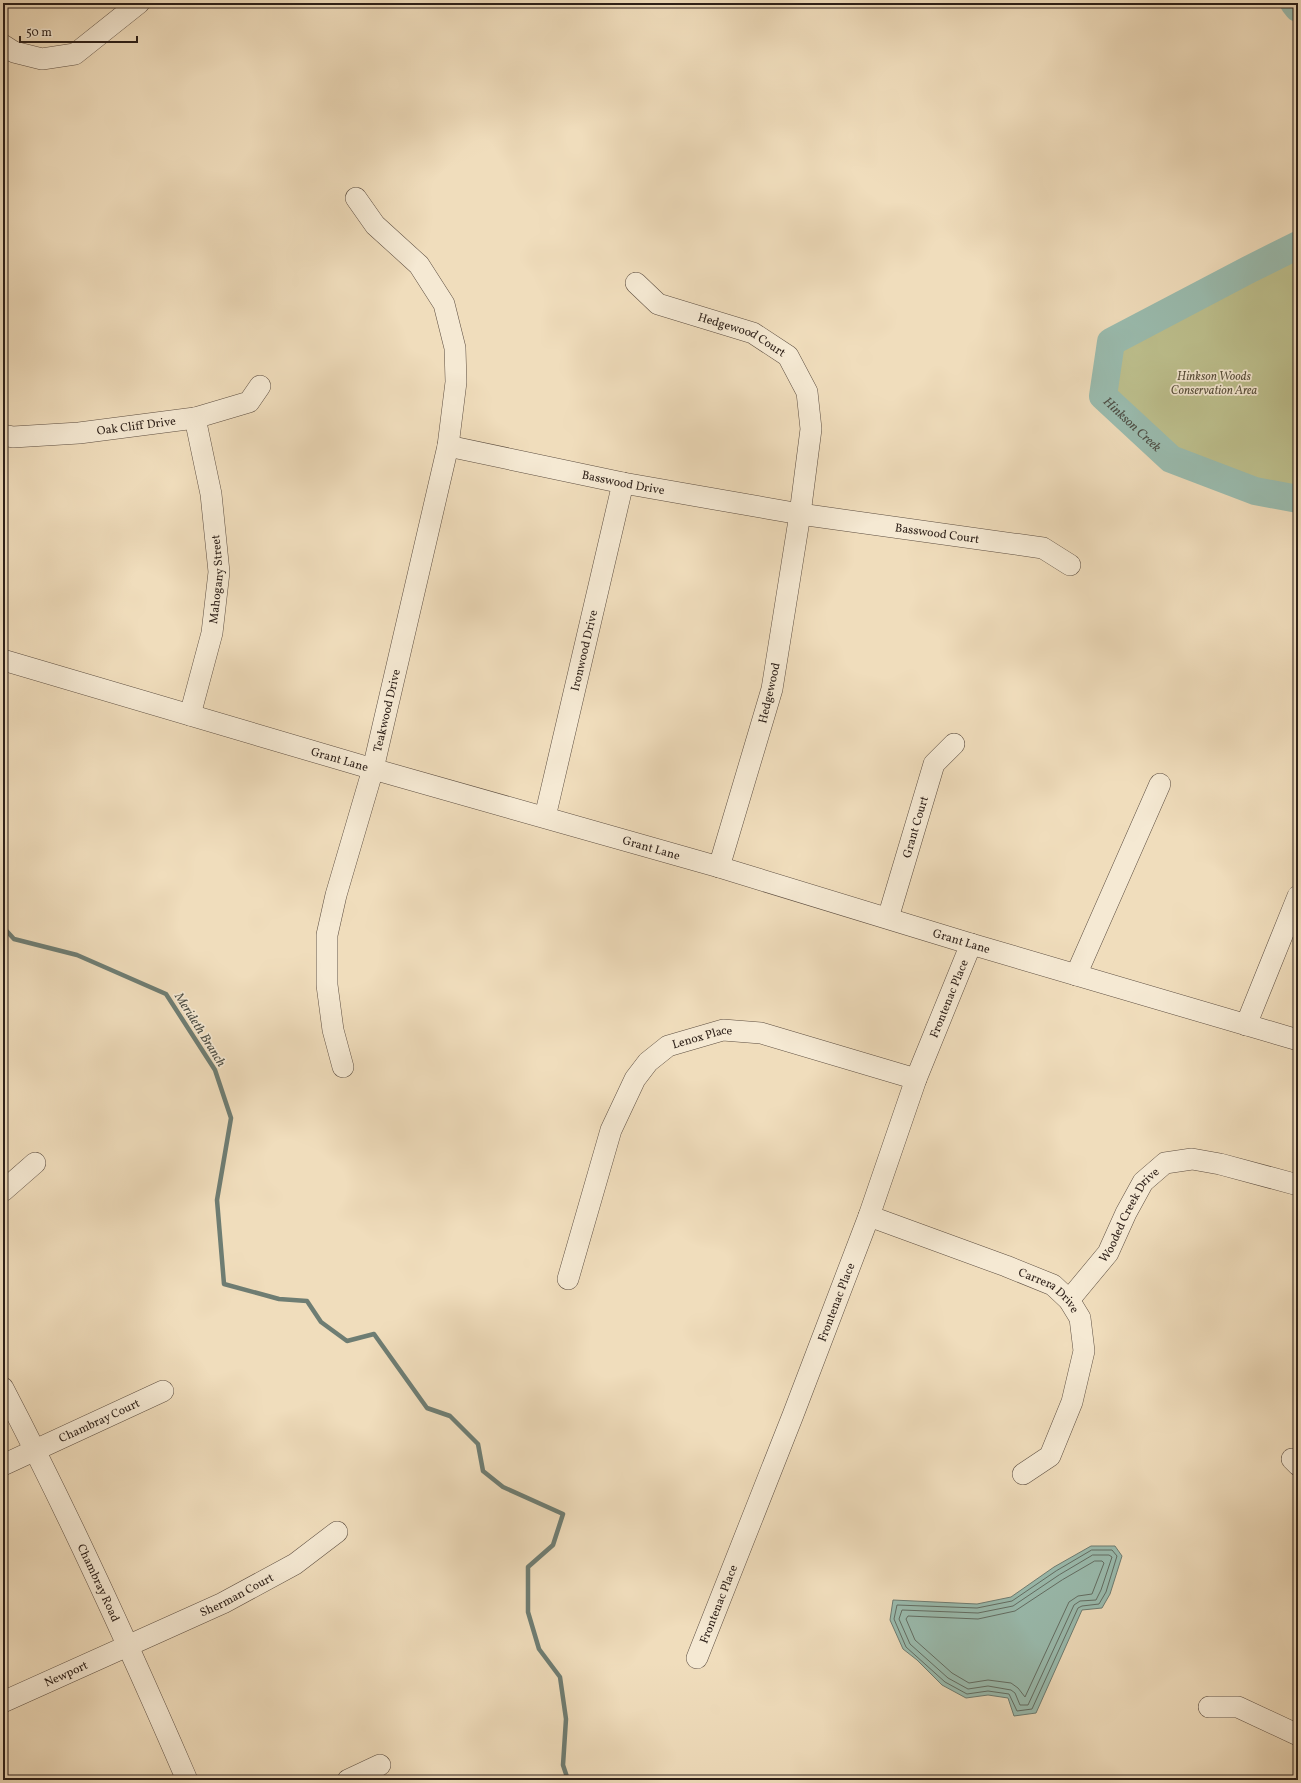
<svg xmlns="http://www.w3.org/2000/svg" width="1301" height="1783" viewBox="0 0 1301 1783" font-family="Vollkorn,serif">
<style>
.green{fill:#bdc08e;stroke:#747053}
.water{fill:#9abcaf;stroke:#6e7d73}
.lines{fill:none;stroke-linecap:round;stroke-linejoin:round}
.shore{stroke:#636e64;stroke-width:1}
.stream{stroke:#6e7d73;stroke-width:4.5}
.river{stroke:#9abcaf;stroke-width:28}
.minor-casing{stroke:#5d4e41;stroke-width:22}
.minor{stroke:#f5e9d3;stroke-width:21}
.labels{text-anchor:middle;stroke-width:3.5;stroke-linejoin:round;paint-order:stroke}
.street-label{font-size:12px;fill:#2c1f18;stroke:#f5e9d3}
.park-label{font-size:12px;font-style:italic;fill:#584f3b;stroke:#f5e9d3}
.water-label{font-size:13px;font-style:italic;fill:#4d4e45;stroke:#f5e9d3}
</style>
<rect width="100%" height="100%" fill="#f0ddbc"/>
<filter id="stains"><feTurbulence type="fractalNoise" baseFrequency=".005" numOctaves="4"/><feColorMatrix values="0 0 0 0 .2 0 0 0 0 .09 0 0 0 0 .02 0 0 0 .5 -.17"/></filter>
<radialGradient id="worn" r=".72"><stop offset=".6" stop-color="#630" stop-opacity="0"/><stop offset="1" stop-color="#630" stop-opacity=".3"/></radialGradient>
<!-- green -->
<path class="green" d="M1298,245V499L1255,491L1171,459L1103,396L1111,342L1248,270Z"/>
<!-- water -->
<path class="water" d="M1091,1546H1115L1122,1556L1110,1594L1102,1608L1082,1610L1036,1713L1014,1716L1008,1698L988,1695L966,1698L942,1685L917,1660L903,1649L890,1620L893,1600L977,1604L1011,1597L1054,1567Z"/>
<g class="lines">
<!-- shore -->
<path class="shore" d="M1092,1550H1112L1117,1556L1106,1592L1099,1604L1082,1606L1078,1608L1032,1709L1017,1711L1009,1694L988,1691L967,1694L945,1682L906,1647L894,1619L897,1605L977,1608L1012,1601L1056,1571Z
M1093,1555H1109L1112,1557L1101,1590L1096,1600L1080,1601L1074,1605L1028,1705H1020L1015,1693L1011,1690L988,1686L968,1689L948,1678L910,1644L899,1619L902,1610L978,1613L1013,1606L1059,1575Z
M1095,1561H1102L1104,1563L1092,1594L1078,1596L1069,1602L1025,1697L1018,1688L1011,1683L988,1680L969,1683L952,1673L915,1640L906,1619L908,1616L978,1619L1015,1611L1062,1580Z"/>
<!-- stream -->
<path class="stream" d="M3,927L14,939L77,955L166,994L215,1070L231,1118L217,1200L224,1284L279,1299L307,1301L321,1322L347,1341L374,1334L427,1408L450,1416L478,1444L483,1471L503,1487L563,1514L553,1545L528,1567V1612L539,1649L560,1677L566,1719L563,1765L568,1780"/>
<!-- river -->
<g class="river">
<path d="M1294,3L1298,8"/>
<path id="s1" d="M1298,245L1248,270L1111,342L1103,396L1171,459L1255,491L1298,499"/>
</g>
<!-- minor casing -->
<g class="minor-casing">
<g id="minor">
<path d="M3,45L14,52L42,59L75,54L139,3"/>
<path id="s2" d="M636,283L658,304L753,333L788,356L807,392L811,429L800,514L772,689L719,867"/>
<path id="s3" d="M3,435L13,437L79,433L195,418L249,402L260,386"/>
<path id="s4" d="M448,446L623,483L800,514L1043,548L1070,565"/>
<path id="s5" d="M3,660L373,769L719,867L971,944L1298,1040"/>
<path id="s6" d="M190,715L212,633L219,572L211,494L195,418"/>
<path id="s7" d="M545,817L623,483"/>
<path id="s8" d="M888,918L934,764L954,744"/>
<path d="M1076,975L1160,784"/>
<path d="M1246,1025L1298,896"/>
<path id="s9" d="M343,1067L333,1030L327,985V935L336,895L373,769L448,446L456,382L455,348L444,304L419,265L375,225L356,198"/>
<path d="M3,1191L35,1163"/>
<path id="s10" d="M869,1216L1006,1266L1053,1285L1069,1300L1080,1318L1084,1351L1072,1402L1050,1456L1023,1474"/>
<path id="s11" d="M568,1279L611,1130L635,1079L648,1062L668,1046L723,1030L761,1033L916,1079"/>
<path id="s12" d="M1069,1300L1108,1253L1126,1213L1143,1182L1165,1163L1192,1159L1220,1164L1298,1185"/>
<path id="s13" d="M3,1388C70,1516 130,1648 187,1780"/>
<path d="M1292,1459L1298,1465"/>
<path id="s14" d="M3,1465L163,1391"/>
<path id="s15" d="M697,1658L793,1415L869,1216L916,1079L971,944"/>
<path id="s16" d="M3,1702L223,1603L295,1564L337,1532"/>
<path d="M1209,1707H1238L1298,1735"/>
<path d="M348,1780L380,1765"/>
</g>
</g>
<!-- minor -->
<use href="#minor" class="minor"/>
</g>
<g class="labels">
<!-- street labels -->
<g class="street-label">
<text dy="4" stroke="none"><textPath href="#s2" startOffset="120">Hedgewood Court</textPath></text>
<text dy="4" stroke="none"><textPath href="#s3" startOffset="134">Oak Cliff Drive</textPath></text>
<text dy="4" stroke="none"><textPath href="#s4" startOffset="179">Basswood Drive</textPath></text>
<text dy="4" stroke="none"><textPath href="#s4" startOffset="497">Basswood Court</textPath></text>
<text dy="4" stroke="none"><textPath href="#s6" startOffset="139">Mahogany Street</textPath></text>
<text dy="4" stroke="none"><textPath href="#s7" startOffset="171">Ironwood Drive</textPath></text>
<text transform="translate(769 693) rotate(-77)" y="4">Hedgewood</text>
<text dy="4" stroke="none"><textPath href="#s9" startOffset="366">Teakwood Drive</textPath></text>
<text dy="4" stroke="none"><textPath href="#s5" startOffset="351">Grant Lane</textPath></text>
<text dy="4" stroke="none"><textPath href="#s8" startOffset="95">Grant Court</textPath></text>
<text dy="4" stroke="none"><textPath href="#s5" startOffset="675">Grant Lane</textPath></text>
<text dy="4" stroke="none"><textPath href="#s5" startOffset="999">Grant Lane</textPath></text>
<text dy="4" stroke="none"><textPath href="#s15" startOffset="706">Frontenac Place</textPath></text>
<text dy="4" stroke="none"><textPath href="#s11" startOffset="294">Lenox Place</textPath></text>
<text dy="4" stroke="none"><textPath href="#s12" startOffset="105">Wooded Creek Drive</textPath></text>
<text dy="4" stroke="none"><textPath href="#s10" startOffset="196">Carrera Drive</textPath></text>
<text dy="4" stroke="none"><textPath href="#s15" startOffset="382">Frontenac Place</textPath></text>
<text dy="4" stroke="none"><textPath href="#s14" startOffset="106">Chambray Court</textPath></text>
<text dy="4" stroke="none"><textPath href="#s13" startOffset="217">Chambray Road</textPath></text>
<text dy="4" stroke="none"><textPath href="#s16" startOffset="257">Sherman Court</textPath></text>
<text dy="4" stroke="none"><textPath href="#s15" startOffset="58">Frontenac Place</textPath></text>
<text dy="4" stroke="none"><textPath href="#s16" startOffset="69">Newport</textPath></text>
</g>
<!-- park labels -->
<g class="park-label">
<text x="1214" y="380">Hinkson Woods<tspan x="1214" dy="14">Conservation Area</tspan></text>
</g>
<!-- water labels -->
<g class="water-label">
<text dy="5" stroke="none"><textPath href="#s1" startOffset="306">Hinkson Creek</textPath></text>
<text transform="translate(201 1029) rotate(58)" y="5">Merideth Branch</text>
</g>
</g>
<!-- margin -->
<rect width="1301" height="1783" fill="none" stroke="#f0ddbc" stroke-width="16"/>
<rect x="4" y="4" width="1293" height="1775" fill="none" stroke="#2c1f18" stroke-width="2"/>
<rect x="8" y="8" width="1285" height="1767" fill="none" stroke="#2c1f18"/>
<!-- scale -->
<path d="M20 36v6h117v-6" fill="none" stroke="#2c1f18" stroke-width="2"/>
<text x="26" y="36" font-size="12" fill="#2c1f18" stroke="#f5e9d3" stroke-width="3" paint-order="stroke">50 m</text>
<rect width="100%" height="100%" filter="url(#stains)"/>
<rect width="100%" height="100%" fill="url(#worn)"/>
</svg>
